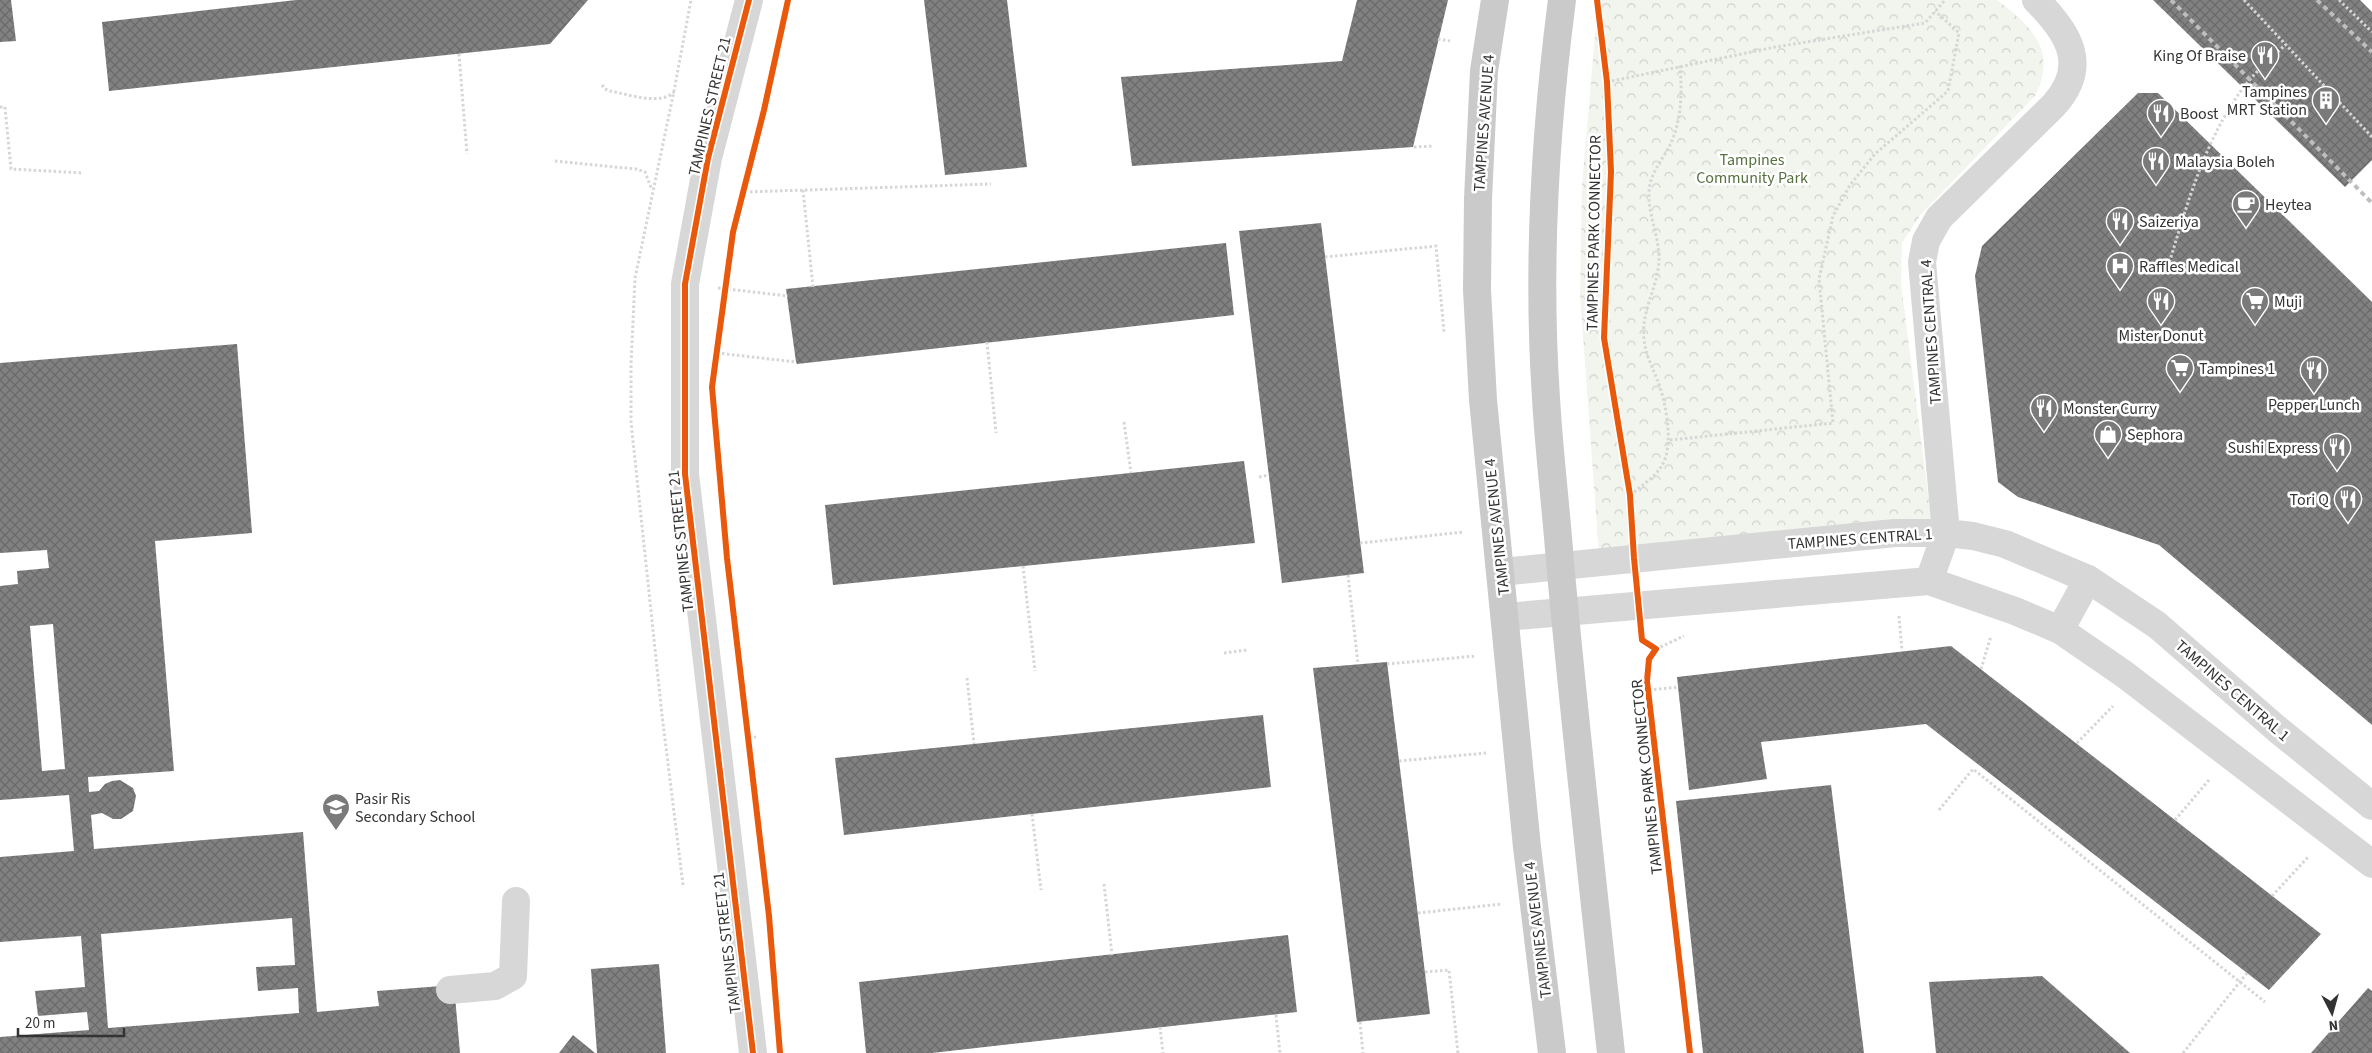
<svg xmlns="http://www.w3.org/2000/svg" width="2372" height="1053" viewBox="0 0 2372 1053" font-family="'Source Sans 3',sans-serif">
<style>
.park{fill:url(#park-crowns)}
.building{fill:url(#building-cross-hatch);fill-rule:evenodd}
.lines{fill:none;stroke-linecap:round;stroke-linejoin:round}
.path{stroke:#d6d6d6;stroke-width:3;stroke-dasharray:2.5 2.5;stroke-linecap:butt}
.minor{stroke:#d7d7d7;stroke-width:28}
.major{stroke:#cacaca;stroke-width:28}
.rail{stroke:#bebebe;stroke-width:4;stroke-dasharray:5 4;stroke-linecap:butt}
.cycleway-casing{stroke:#fff;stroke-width:9}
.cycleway{stroke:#e8590c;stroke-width:6}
.labels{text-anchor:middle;stroke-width:5;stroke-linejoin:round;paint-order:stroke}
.poi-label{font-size:16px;fill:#333;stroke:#fff;text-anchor:start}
.street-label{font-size:16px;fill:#333;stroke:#fff}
.park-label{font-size:16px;fill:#56703f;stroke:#fff}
</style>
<defs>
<pattern id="park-crowns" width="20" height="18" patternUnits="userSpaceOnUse" patternTransform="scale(1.25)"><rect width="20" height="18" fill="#f1f5ed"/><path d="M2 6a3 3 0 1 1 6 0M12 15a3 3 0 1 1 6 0" fill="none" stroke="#cfd2cc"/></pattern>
<pattern id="building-cross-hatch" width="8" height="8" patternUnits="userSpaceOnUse" patternTransform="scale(1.25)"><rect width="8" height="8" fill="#818181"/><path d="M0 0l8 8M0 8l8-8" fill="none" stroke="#6a6a6a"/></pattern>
</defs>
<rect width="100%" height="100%" fill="#fff"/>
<!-- park -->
<path class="park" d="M1598,0H1997C2031,26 2058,50 2035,96L1921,214L1902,243L1901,284L1932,525L1599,554L1580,295L1582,186Z"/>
<!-- building -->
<path class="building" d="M0,0H11L16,41L0,42Z
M296,0H588L550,44L109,91L102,22Z
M924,0H1007L1027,167L945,175Z
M1357,0H1448L1413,147L1132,166L1121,77L1342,61Z
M2153,0H2360L2372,12V160L2345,187Z
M2138,93H2158L2372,302V725L2159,545L2018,497L1998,482L1975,276L1982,246Z
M1321,223L1364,573L1282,583L1239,231Z
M1226,243L1234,315L797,364L796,362L786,289Z
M237,344L252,533L155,541L174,771L88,777L89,792L99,791L105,784L112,781L120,780L133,788L136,796L133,811L121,819H113L102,813L91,815L94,849L303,832L317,1012L379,1006L377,991L454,985L460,1053H0V1037L89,1030L87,1012L38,1016L35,991L85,987L81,936L0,942V857L74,851L69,795L0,800V586L18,584L17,571L49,568L47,550L0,553V363ZM53,624L65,769L42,771L30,626ZM292,918L295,965L256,967L258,991L298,988L299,1013L108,1028L101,934Z
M1244,461L1255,543L833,585L825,505Z
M1951,646L2175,820L2321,934L2269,990L1926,724L1761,742L1767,779L1689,790L1677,677Z
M1387,662L1430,1014L1357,1022L1313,668Z
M1263,715L1271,787L844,835L835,758Z
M1831,785L1864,1053H1703L1676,801Z
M1288,935L1297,1012L932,1053H866L859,982Z
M659,964L666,1053H597L591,969Z
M2042,976L2130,1053H1936L1929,982Z
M2368,988L2372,991V1053H2311Z
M573,1035L595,1053H559Z"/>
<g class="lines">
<!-- path -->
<path class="path" d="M2244,0L2372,137
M2339,0L2372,32
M1438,39L1450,41
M459,54L467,154
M1607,82L1775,47L1925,23L1945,0
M602,85L605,89L610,91C628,94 660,106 674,92
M0,107H5L11,169L83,173
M1414,147L1434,146
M555,161L636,169L645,172L652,190
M803,190L813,287
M745,192L991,184
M1325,257L1436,246L1444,332
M2168,267C2187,205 2204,141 2243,88C2255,72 2271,59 2285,45
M718,288L788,296
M987,342L996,433
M717,353L796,362
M1124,422L1131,473
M1670,440L1833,423L1819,279L1833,216L1850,185L1875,154L1948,91L1959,33L1935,11
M1259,477L1269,475
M1630,495C1640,487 1654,478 1661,467C1675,447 1666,401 1657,379C1649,360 1642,346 1644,325C1646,302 1659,282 1659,258C1659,233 1645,209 1650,184C1653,170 1665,156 1671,143C1682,118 1682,92 1680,65
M1360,543L1464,532
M1023,566L1035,671
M1348,575L1358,664
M1899,616L1902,651
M1656,649L1684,636
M1224,653L1247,650
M1387,664L1476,656
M1981,669L1991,636
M967,678L974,744
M1649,690L1678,687
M749,738L756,737
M2077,743L2113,706
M1399,761L1486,753
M1939,810L1973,769L2265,1002
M1032,814L1041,890
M2175,820L2209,780
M1104,884L1112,955
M683,885L662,715L631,422V365L635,278L674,91L691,0
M2272,896L2309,856
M1418,913L1502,904
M1425,972L1449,970L1458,1053
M1276,1015L1280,1053
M1360,1022L1363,1053
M1160,1027L1163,1053
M2183,1053L2247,973"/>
<!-- minor -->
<path class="minor" d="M749,0L708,158L685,284V474L753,1053
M1501,572L1895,533H1946L1973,536L2005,544L2088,579L2157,625L2277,729L2372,806
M1929,581L1946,533L1922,262L1926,241L1939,218L2054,105C2090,65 2068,32 2036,0
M1505,617L1929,581L2015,611L2060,630L2124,674L2372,864
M2060,630L2088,579
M450,990L495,986L513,976L516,901"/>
<!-- major -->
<path class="major" d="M1495,0L1484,71L1478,199L1477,290L1483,400L1527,847L1552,1053
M1562,0C1545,131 1537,265 1546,398C1549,452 1556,507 1560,562C1575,726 1593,889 1611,1053"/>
<!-- rail -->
<path class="rail" d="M2171,0L2372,203
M2317,0L2372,52"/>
<!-- cycleway casing -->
<g class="cycleway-casing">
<path id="cycleway" d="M749,0L708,158L685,284V474L753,1053
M1597,0L1607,82L1611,172L1604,338L1630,495L1634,558L1642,640L1656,649L1649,659L1647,681L1690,1053
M780,1053L769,916L727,558L712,387L733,232L764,110L788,0"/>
</g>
<!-- cycleway -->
<use href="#cycleway" class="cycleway"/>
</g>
<!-- icons -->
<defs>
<g id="restaurant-pin" transform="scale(1.4375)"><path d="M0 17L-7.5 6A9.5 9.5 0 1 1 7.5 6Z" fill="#7a7a7a" stroke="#fff"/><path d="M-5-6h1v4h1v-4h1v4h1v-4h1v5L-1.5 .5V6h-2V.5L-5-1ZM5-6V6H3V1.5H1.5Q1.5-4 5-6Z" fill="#fff"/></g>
<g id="building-pin" transform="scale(1.4375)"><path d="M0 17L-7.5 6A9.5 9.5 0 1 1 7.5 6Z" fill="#7a7a7a" stroke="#fff"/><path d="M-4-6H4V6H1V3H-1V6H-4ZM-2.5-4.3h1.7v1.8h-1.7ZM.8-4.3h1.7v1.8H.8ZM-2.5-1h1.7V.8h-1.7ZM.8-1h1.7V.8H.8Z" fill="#fff"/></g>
<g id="cafe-pin" transform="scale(1.4375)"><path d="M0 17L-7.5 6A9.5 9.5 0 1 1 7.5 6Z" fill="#7a7a7a" stroke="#fff"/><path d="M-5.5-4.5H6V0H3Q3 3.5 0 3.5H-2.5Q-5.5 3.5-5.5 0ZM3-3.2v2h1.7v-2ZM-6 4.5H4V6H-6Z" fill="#fff"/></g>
<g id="hospital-pin" transform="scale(1.4375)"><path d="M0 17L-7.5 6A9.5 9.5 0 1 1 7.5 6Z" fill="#7a7a7a" stroke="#fff"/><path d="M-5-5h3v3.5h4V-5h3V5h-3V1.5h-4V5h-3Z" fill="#fff"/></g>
<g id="supermarket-pin" transform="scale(1.4375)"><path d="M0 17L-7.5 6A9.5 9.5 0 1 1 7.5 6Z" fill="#7a7a7a" stroke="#fff"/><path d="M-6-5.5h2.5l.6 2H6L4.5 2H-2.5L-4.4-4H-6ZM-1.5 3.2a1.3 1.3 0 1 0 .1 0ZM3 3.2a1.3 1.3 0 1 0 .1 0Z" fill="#fff"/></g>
<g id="shop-pin" transform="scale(1.4375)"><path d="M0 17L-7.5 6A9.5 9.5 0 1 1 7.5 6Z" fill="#7a7a7a" stroke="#fff"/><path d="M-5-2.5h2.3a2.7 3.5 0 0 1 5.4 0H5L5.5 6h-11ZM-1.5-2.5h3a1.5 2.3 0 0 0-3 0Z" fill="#fff"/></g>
<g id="school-pin" transform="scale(1.4375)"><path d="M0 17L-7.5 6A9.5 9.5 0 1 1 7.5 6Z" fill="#7a7a7a" stroke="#fff"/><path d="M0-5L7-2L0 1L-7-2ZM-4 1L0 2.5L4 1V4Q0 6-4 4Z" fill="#fff"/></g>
</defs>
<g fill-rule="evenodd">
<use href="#restaurant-pin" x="2265" y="55"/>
<use href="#building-pin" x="2326" y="100"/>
<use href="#restaurant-pin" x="2161" y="113"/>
<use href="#restaurant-pin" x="2156" y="161"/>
<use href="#cafe-pin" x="2246" y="204"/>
<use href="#restaurant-pin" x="2120" y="221"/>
<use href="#hospital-pin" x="2120" y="266"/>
<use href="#restaurant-pin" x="2161" y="301"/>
<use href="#supermarket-pin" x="2255" y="301"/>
<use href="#supermarket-pin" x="2180" y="368"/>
<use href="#restaurant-pin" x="2314" y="370"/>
<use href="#restaurant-pin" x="2044" y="408"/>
<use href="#shop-pin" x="2108" y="434"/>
<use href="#restaurant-pin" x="2337" y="447"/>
<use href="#restaurant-pin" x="2348" y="499"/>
<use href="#school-pin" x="336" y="807"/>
</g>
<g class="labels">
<!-- poi labels -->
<g class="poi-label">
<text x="2246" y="61" text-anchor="end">King Of Braise</text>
<text x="2307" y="97" text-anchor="end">Tampines<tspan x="2307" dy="18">MRT Station</tspan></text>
<text x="2180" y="119">Boost</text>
<text x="2175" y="167">Malaysia Boleh</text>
<text x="2265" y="210">Heytea</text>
<text x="2139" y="227">Saizeriya</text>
<text x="2139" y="272">Raffles Medical</text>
<text x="2274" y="307">Muji</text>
<text x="2161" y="341" text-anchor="middle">Mister Donut</text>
<text x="2199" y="374">Tampines 1</text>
<text x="2314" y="410" text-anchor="middle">Pepper Lunch</text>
<text x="2063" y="414">Monster Curry</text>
<text x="2127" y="440">Sephora</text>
<text x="2318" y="453" text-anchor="end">Sushi Express</text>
<text x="2329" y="505" text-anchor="end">Tori Q</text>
<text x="355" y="804">Pasir Ris<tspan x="355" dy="18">Secondary School</tspan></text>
</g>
<!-- street labels -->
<g class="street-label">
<text transform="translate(709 106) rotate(-77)" y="6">TAMPINES STREET 21</text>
<text transform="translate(1483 123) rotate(-86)" y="6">TAMPINES AVENUE 4</text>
<text transform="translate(1593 233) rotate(-89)" y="6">TAMPINES PARK CONNECTOR</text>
<text transform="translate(1930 332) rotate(-94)" y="6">TAMPINES CENTRAL 4</text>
<text transform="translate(1496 527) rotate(-96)" y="6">TAMPINES AVENUE 4</text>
<text transform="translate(1860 538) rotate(-4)" y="6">TAMPINES CENTRAL 1</text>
<text transform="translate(680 541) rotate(-96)" y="6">TAMPINES STREET 21</text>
<text transform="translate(2233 690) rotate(41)" y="6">TAMPINES CENTRAL 1</text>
<text transform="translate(1646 777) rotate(-96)" y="6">TAMPINES PARK CONNECTOR</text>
<text transform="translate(1537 930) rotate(-97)" y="6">TAMPINES AVENUE 4</text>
<text transform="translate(726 943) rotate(-97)" y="6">TAMPINES STREET 21</text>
</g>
<!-- park labels -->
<g class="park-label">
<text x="1752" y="165">Tampines<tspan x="1752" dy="18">Community Park</tspan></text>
</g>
</g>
<!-- north arrow -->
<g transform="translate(2332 1013) rotate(174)" stroke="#ffffff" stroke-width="4" paint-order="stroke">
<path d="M0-4L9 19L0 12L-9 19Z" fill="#333333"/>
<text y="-8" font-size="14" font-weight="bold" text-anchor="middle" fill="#333333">N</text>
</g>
<!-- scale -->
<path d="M18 1028v8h106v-8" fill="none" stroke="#333333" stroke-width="2.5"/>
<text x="25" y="1028" font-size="15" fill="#333333" stroke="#ffffff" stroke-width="4" paint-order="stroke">20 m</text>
</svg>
